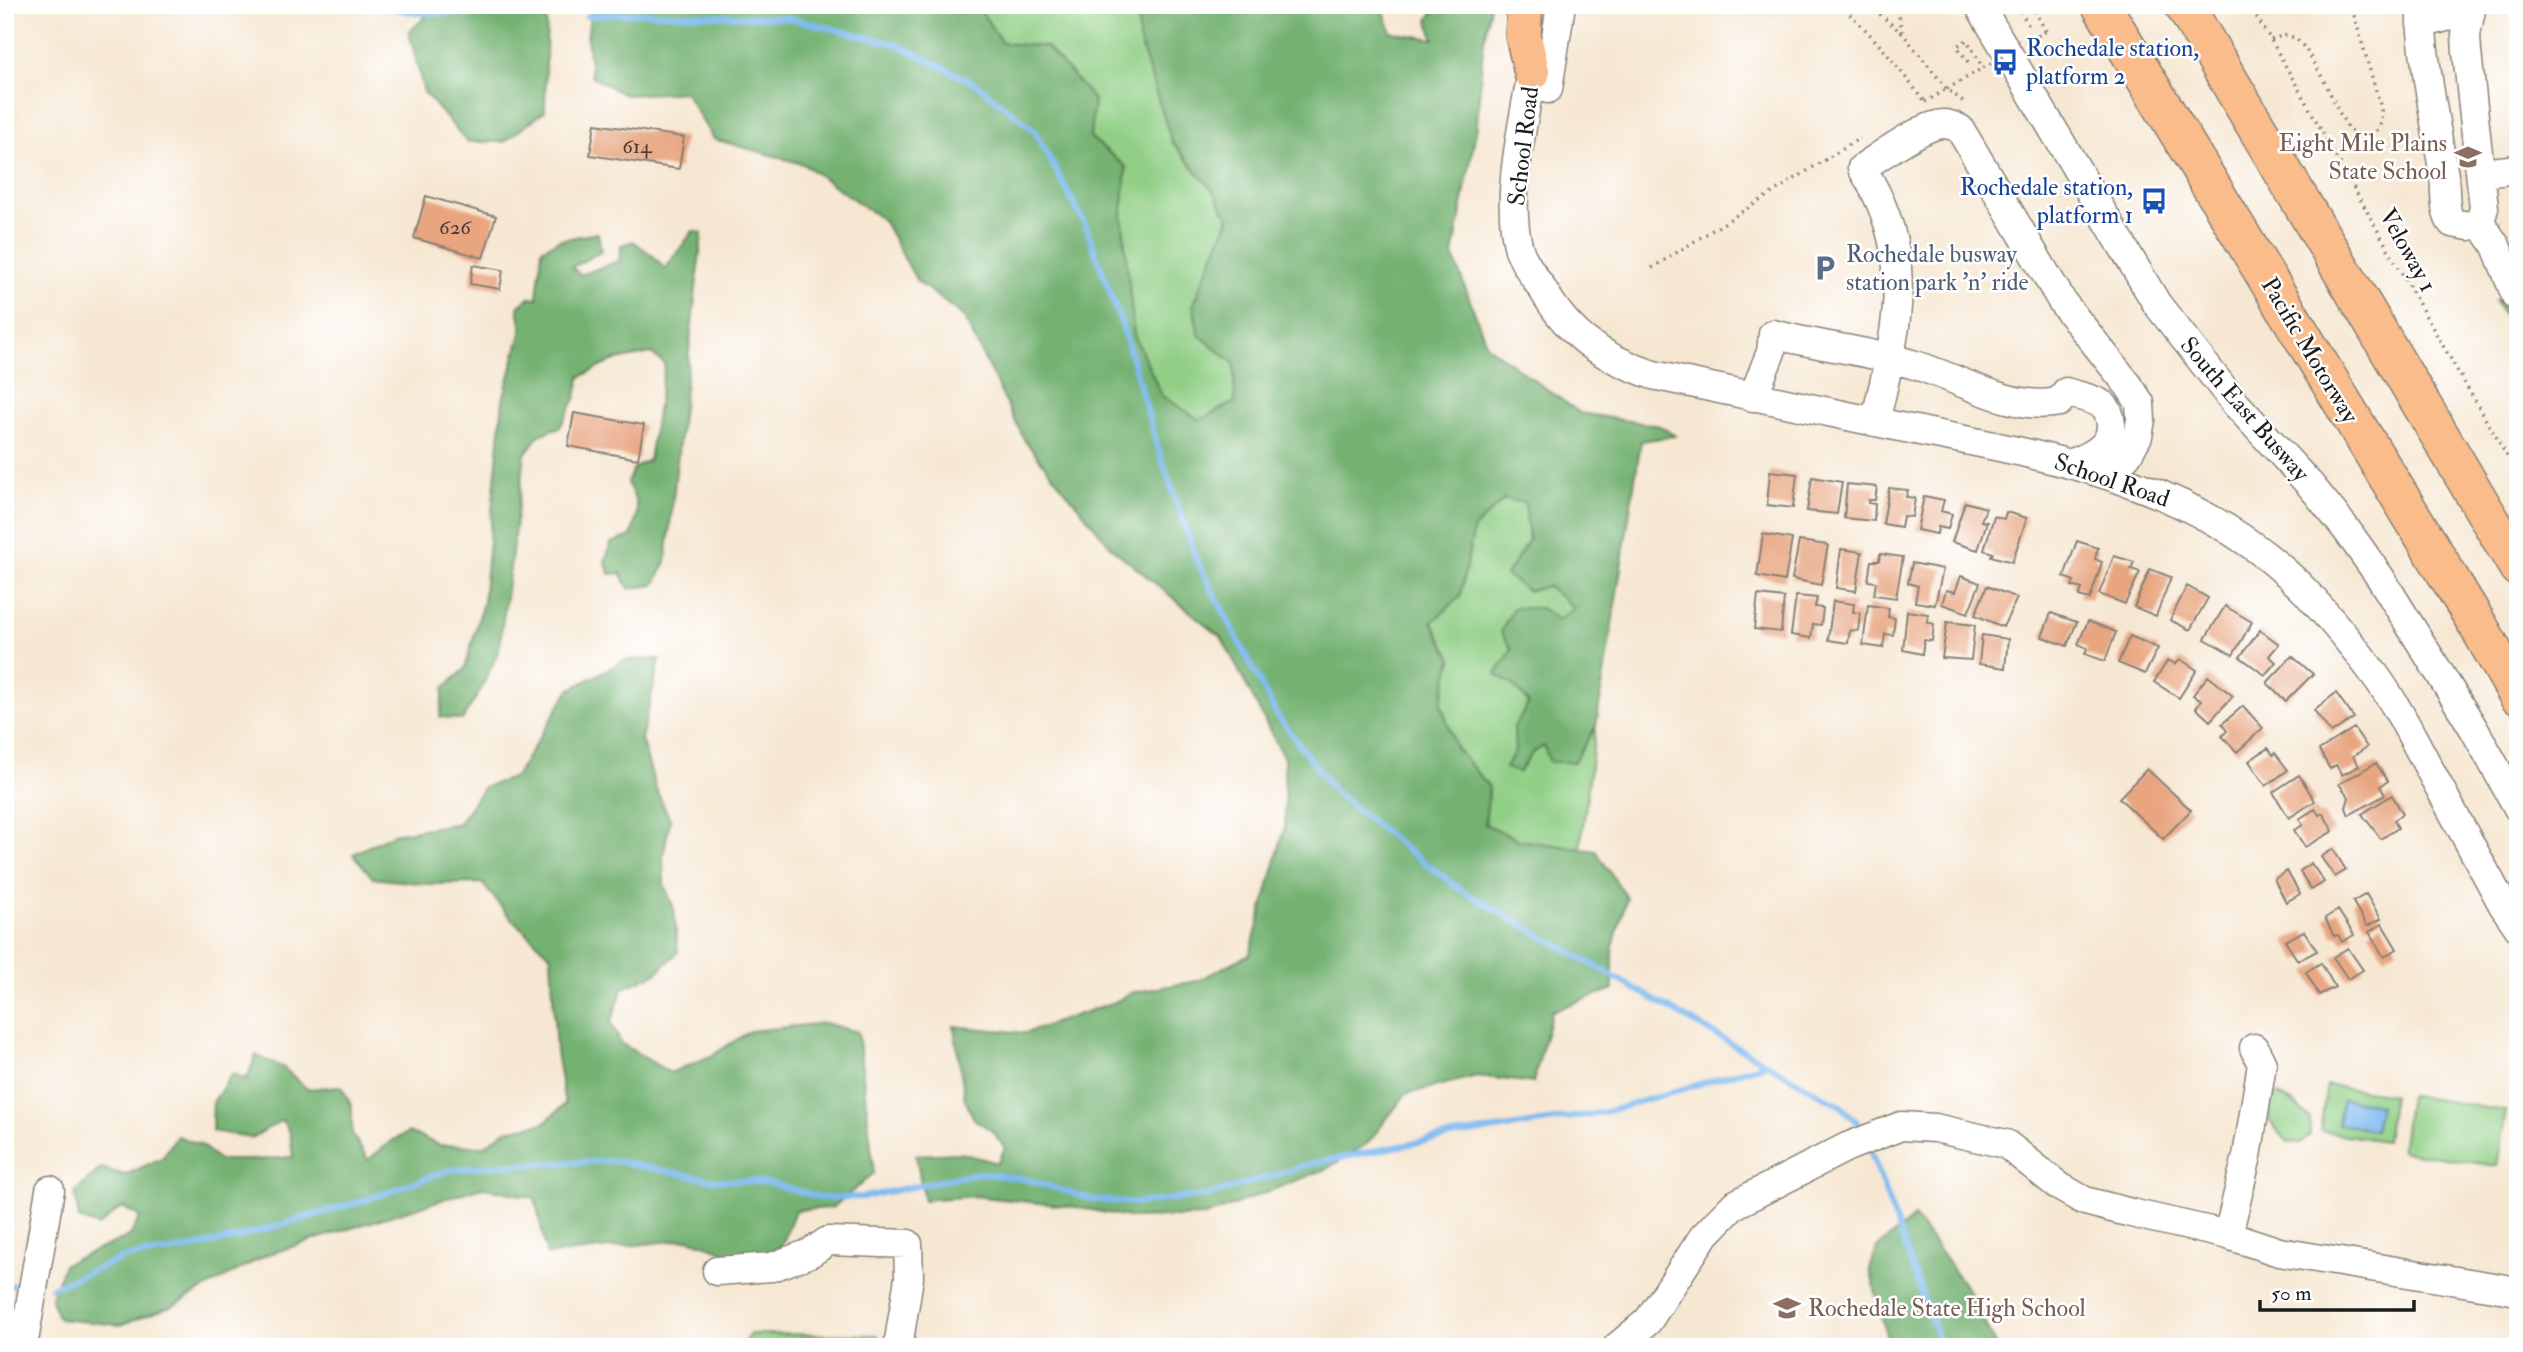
<svg xmlns="http://www.w3.org/2000/svg" width="2523" height="1352" viewBox="0 0 2523 1352" font-family="'IM FELL Double Pica',serif">
<style>
.green{fill:#90cf85;stroke:#567650;stroke-width:2}
.forest{fill:#74b272;stroke:#486747;stroke-width:2}
.water{fill:#7db9ef;stroke:#4c6a86;stroke-width:2}
.lines{fill:none;stroke-linecap:round;stroke-linejoin:round}
.stream{stroke:#7db9ef;stroke-width:6}
.building{fill:#e8a580}
.minor-casing{stroke:#898277;stroke-width:31}
.major-casing{stroke:#898277;stroke-width:38}
.highway-casing{stroke:#898277;stroke-width:41}
.path{stroke:#898277;stroke-width:3.5;stroke-dasharray:2 5;stroke-linecap:butt}
.minor{stroke:#fff;stroke-width:28}
.major{stroke:#f9bc8a;stroke-width:35}
.highway{stroke:#f9bc8a;stroke-width:38}
.path-bridge{stroke:#898277;stroke-width:3.5;stroke-dasharray:2 5;stroke-linecap:butt}
.labels{text-anchor:middle;stroke-width:5;stroke-linejoin:round;paint-order:stroke}
.number-label{font-size:21px;fill:#4f3e35}
.transit-label{font-size:24px;fill:#164399;stroke:#fff;text-anchor:start}
.education-label{font-size:24px;fill:#785e54;stroke:#fff;text-anchor:end}
.street-label{font-size:24px;fill:#1c1c1c;stroke:#fff}
.service-label{font-size:24px;fill:#4e5e75;stroke:#fff;text-anchor:start}
</style>
<rect width="100%" height="100%" fill="#fff"/>
<filter id="ink" filterUnits="userSpaceOnUse"><feTurbulence type="fractalNoise" baseFrequency=".0143" numOctaves="2"/><feDisplacementMap in="SourceGraphic" scale="14" xChannelSelector="R" yChannelSelector="G"/><feConvolveMatrix kernelMatrix="1 2 1 2 8 2 1 2 1" color-interpolation-filters="sRGB"/></filter>
<filter id="wash" filterUnits="userSpaceOnUse"><feTurbulence type="fractalNoise" baseFrequency=".00686" numOctaves="4" result="noise"/><feDisplacementMap in="SourceGraphic" scale="28" xChannelSelector="R" yChannelSelector="G"/><feGaussianBlur stdDeviation="1.57" result="paint"/><feColorMatrix in="noise" values="0 0 0 0 0 0 0 0 0 0 0 0 0 0 0 0 0 1.4 0 .05"/><feComposite in="paint" operator="in"/></filter>
<g filter="url(#wash)">
<rect width="100%" height="100%" fill="#f6e7d2"/>
<!-- green -->
<path class="green" d="M977,5H1138L1139,39L1172,142L1215,193L1229,219L1193,304L1199,335L1234,363L1235,402L1200,420L1162,396L1134,335L1122,215L1126,167L1090,137L1094,100L1047,47L1002,43Z
M1505,499L1525,503L1529,540L1547,586L1575,608L1558,620L1541,608L1496,674L1514,686L1529,702L1514,727L1515,751L1519,772L1532,753L1544,746L1574,762L1596,726L1580,849L1519,840L1485,824L1489,787L1456,748L1441,703L1452,659L1432,622L1460,597L1473,528Z
M2327,1085L2393,1095L2386,1141L2320,1131Z
M2277,1094L2294,1103L2310,1119V1135L2300,1143L2288,1142L2269,1121L2270,1102Z
M2409,1095L2506,1111L2497,1166L2401,1151Z
M750,1334L878,1335L876,1347H741Z"/>
<!-- forest -->
<path class="forest" d="M438,5H547L545,111L504,142H467L424,92L409,32Z
M592,5H977L1002,43L1047,47L1094,100L1090,137L1126,167L1122,215L1134,335L1162,396L1200,420L1235,402L1234,363L1199,335L1193,304L1229,219L1215,193L1172,142L1139,39L1138,5H1382L1391,32L1434,39L1428,20L1438,5H1490L1483,47L1477,125L1453,255L1487,346L1580,413L1660,426L1675,436L1641,441L1596,726L1574,762H1550L1544,746L1532,753L1519,772L1505,768L1515,751L1514,727L1529,703L1514,686L1496,674L1512,650L1501,632L1513,608H1541L1558,620L1574,608L1548,586L1528,591L1506,575L1529,540L1525,503L1504,499L1474,528L1460,597L1432,622L1452,659L1441,703L1456,748L1489,787L1485,824L1519,840L1596,851L1627,898L1613,947V989L1552,1011L1533,1083L1477,1076L1406,1094L1368,1143L1326,1169L1205,1216L1134,1218L1075,1207L974,1196L924,1200L916,1155L961,1153L998,1163L1005,1148L991,1130L974,1119L965,1100L954,1026L1026,1033L1117,1001L1130,993L1197,981L1250,954L1285,826L1284,758L1222,638L1112,548L1025,441L963,316L917,281L883,220L803,164L713,139L685,92L624,95L591,76L587,38Z
M693,231L702,233L666,562L654,585L629,589L621,573L610,574L605,562L611,543L631,536C639,513 640,504 627,483L634,468L649,460L665,364L651,353L612,361L580,377L576,397L560,427L539,435L525,454L499,650L480,691L462,720L440,717L444,688L465,669L483,602L503,400L522,329L518,307L529,298H537L542,249L559,240L598,233L601,252L572,267L580,275L619,261L621,245L633,241L653,256L665,269Z
M2518,299V342L2495,300Z
M660,659L641,739L657,792L670,819L663,857L664,884L674,909L678,952L655,974L623,988L611,1023L621,1043L670,1073L711,1056L750,1031L825,1023L858,1032L874,1173L832,1208L795,1210L782,1245L752,1261L689,1239L547,1255L535,1198L482,1187L266,1255L171,1307L120,1325L59,1319L51,1300L64,1264L130,1236L140,1217L122,1207L98,1226L79,1219L75,1192L101,1168L125,1175L162,1158L177,1136L201,1145L219,1160H253L293,1157L290,1133L282,1120L252,1138L212,1131L213,1102L232,1074L247,1079L256,1055L284,1068L307,1089L341,1086L352,1107V1134L368,1160L391,1141L409,1132L439,1145L485,1146L506,1130L544,1123L565,1104L556,1052L551,956L510,917L482,883L427,884L373,878L353,854L393,834L459,823L484,787L515,777L569,690L625,660Z
M1914,1217L1969,1291L1996,1347H1889L1870,1269L1877,1248Z"/>
<!-- water -->
<path class="water" d="M2342,1099L2380,1105L2375,1130L2338,1124Z"/>
<g class="lines">
<!-- stream -->
<path class="stream" d="M380,5L416,13L535,14
M587,16L640,13L789,18L896,44L978,85L1034,130L1085,224L1124,331L1158,448L1196,559L1277,715L1335,792L1402,846L1463,891L1841,1106L1859,1124L1863,1133
M1869,1146L1941,1347
M5,1288L17,1284
M51,1288L126,1257L186,1249L235,1238L366,1200L449,1170L501,1165L615,1161L713,1180L754,1181L774,1184L822,1198L864,1197L978,1173L1025,1179L1094,1200L1136,1203L1210,1195L1313,1163L1451,1136L1606,1112L1766,1064"/>
</g>
<g id="blocks">
<!-- building -->
<path class="building" d="M595,124L684,137L679,169L590,155Z
M426,196L496,216L483,258L414,238Z
M473,265L503,270L500,289L470,284Z
M574,413L644,425L638,459L568,446Z
M1770,471L1797,474L1793,508L1767,505Z
M1812,477L1842,482L1837,514L1807,511Z
M1847,484L1877,487L1875,500H1869L1868,503L1875,504L1874,521L1844,518Z
M1889,488L1908,490L1906,497L1915,498L1912,517L1903,516L1901,527L1883,524Z
M1924,496L1944,500L1941,511L1952,514L1948,529L1938,527L1937,534L1917,530Z
M1965,502L1986,508L1981,521L1987,522L1978,550L1952,542Z
M2006,512L2027,518L2012,562L1991,556L1993,553L1984,550L1994,516L2004,519Z
M1763,534L1792,539L1785,581L1757,576Z
M1799,541L1828,545L1821,585L1792,579Z
M2077,541L2098,548L2095,559L2102,562L2090,599L2079,596L2082,589L2072,586L2074,581L2064,577Z
M1841,549L1862,552L1856,591L1836,588Z
M1880,554L1903,557L1896,598L1874,595L1876,582L1868,581L1871,561H1879Z
M2114,556L2134,562L2131,569L2140,572L2125,604L2099,594Z
M1912,563L1943,569L1935,605L1915,602L1918,586L1908,583Z
M2150,569L2171,577L2156,616L2134,607Z
M1961,576L1980,583L1968,613L1942,604L1946,590L1955,592Z
M1987,586L2017,598L2003,627L1975,615Z
M2187,586L2208,598L2190,630L2170,620Z
M1758,595L1784,598L1781,632L1754,629Z
M1796,596L1817,598L1815,607L1823,608L1821,625L1813,624L1811,638L1791,635Z
M1833,601L1854,604L1853,612L1860,613L1858,631L1850,630L1848,643L1828,640Z
M1868,605L1889,608L1888,617L1895,618L1893,635L1885,634L1883,648L1863,645Z
M2225,606L2252,622L2233,655L2205,639Z
M1907,611L1928,614L1927,622L1934,624L1932,641L1924,640L1922,654L1903,650Z
M2051,613L2077,622L2067,646L2042,637Z
M2088,621L2116,632L2105,661L2085,654L2087,648L2078,644Z
M1947,622L1975,625L1971,660L1942,658Z
M2260,630L2279,644L2269,656L2276,662L2265,675L2240,657Z
M1982,635L2008,639L2005,668L1979,664Z
M2130,636L2158,648L2145,674L2118,663Z
M2292,656L2313,674L2286,701L2267,683Z
M2180,659L2197,670L2179,698L2154,682L2168,660L2175,664Z
M2208,676L2233,696L2210,721L2196,708L2201,701L2193,695Z
M2336,693L2354,718L2331,733L2314,710Z
M2243,706L2263,728L2237,752L2222,736L2227,731L2222,724Z
M2354,728L2367,747L2353,756L2359,766L2342,775L2336,765L2330,769L2319,750Z
M2268,748L2273,755L2275,753L2288,770L2266,786L2249,761Z
M2376,763L2388,781L2380,786L2385,795L2349,815L2346,808L2349,797L2339,784Z
M2147,769L2191,810L2163,839L2119,798Z
M2299,775L2315,801L2289,818L2273,792Z
M2392,795L2403,814L2394,820L2398,828L2381,839L2362,814Z
M2315,809L2319,815L2323,813L2333,831L2305,847L2294,830L2303,825L2299,819Z
M2333,849L2346,870L2335,877L2321,857Z
M2311,863L2324,882L2311,890L2300,871Z
M2287,871L2300,894L2286,902L2274,879Z
M2366,894L2381,919L2367,926L2353,902Z
M2338,910L2354,935L2342,942L2338,935L2334,936L2325,918Z
M2382,924L2397,949L2384,957L2369,932Z
M2304,931L2317,951L2298,961L2285,941Z
M2348,948L2363,970L2348,979L2333,957Z
M2321,963L2335,987L2319,995L2306,972Z"/>
</g>
</g>
<g filter="url(#ink)">
<use href="#blocks" fill-opacity="0" stroke="#898277" stroke-width="2"/>
<g class="lines">
<!-- minor casing -->
<g class="minor-casing">
<path id="minor" d="M1979,5L2157,304L2235,403L2312,487L2346,529L2380,577L2474,729L2518,808
M2420,5C2423,63 2435,119 2444,176C2446,189 2443,212 2452,223L2469,226L2480,222L2484,208L2467,52L2466,35L2472,5
M2421,24L2446,17L2469,14
M1535,53C1527,110 1503,194 1519,249C1523,263 1535,277 1543,290C1571,338 1602,357 1653,375C1736,393 1818,410 1900,427C2045,456 2199,480 2306,592C2330,618 2354,647 2375,675C2397,705 2414,740 2431,772C2455,816 2479,860 2503,905L2518,927
M1548,89L1561,5
M2481,173L2518,169
M2480,222L2496,246L2516,296
M1753,397L1771,352L1773,334C1819,346 1868,351 1915,365C1959,378 2012,412 2059,402L2066,392C2077,396 2093,398 2103,405C2109,410 2110,417 2111,425C2112,448 2088,457 2070,464
M1875,422C1897,328 1918,256 1862,168C1880,156 1924,124 1944,124C1950,124 1955,127 1960,129L2063,303L2129,386L2140,403L2141,420L2138,436L2128,454L2109,475
M2228,1235L2247,1156L2262,1064L2254,1048
M717,1271L772,1267L810,1253L828,1241L908,1244L909,1278L898,1347
M23,1347L50,1190
M1617,1347L1648,1321L1703,1237L1734,1205L1847,1147L1901,1126L1935,1128L2006,1144L2060,1187L2085,1201L2131,1213L2228,1235L2279,1252L2518,1291"/>
</g>
<!-- major casing -->
<g class="major-casing">
<path id="major" d="M1525,5L1523,35L1532,73"/>
</g>
<!-- highway casing -->
<g class="highway-casing">
<path id="highway" d="M2101,5L2479,627L2518,695
M2184,5L2518,567"/>
</g>
<!-- path -->
<path class="path" d="M1839,5C1873,33 1898,68 1925,102
M1869,5L1903,34L1947,89L1965,103
M1891,5L1899,16L1902,32
M2031,5L2046,31
M2249,5L2271,40L2424,313L2518,475
M2028,25L2020,10L2028,5
M2271,40C2279,37 2284,34 2292,37C2311,44 2336,110 2349,130C2372,141 2383,134 2381,108L2351,5
M1968,62L1957,46L1967,40L1983,68
M1925,102L1947,89
M1652,268L1860,138"/>
<!-- minor -->
<use href="#minor" class="minor"/>
<!-- major -->
<use href="#major" class="major"/>
<!-- highway -->
<use href="#highway" class="highway"/>
<!-- path-bridge -->
<path class="path-bridge" d="M1947,89L2046,31"/>
</g>
</g>
<!-- icons -->
<defs>
<g id="bus-bare" transform="scale(2.1)"><path d="M-5-6H5V4H4V6H2V4H-2V6H-4V4H-5ZM-3.5-4V0h7V-4ZM-3.5 1.2v1.5H-2V1.2ZM2 1.2v1.5H3.5V1.2Z" fill="#1a4fb4" stroke="#fff" stroke-width="2.5" paint-order="stroke"/></g>
<g id="school-bare" transform="scale(2.1)"><path d="M0-5L7-2L0 1L-7-2ZM-4 1L0 2.5L4 1V4Q0 6-4 4Z" fill="#8d6e63" stroke="#fff" stroke-width="2.5" paint-order="stroke"/></g>
<g id="parking-bare" transform="scale(2.1)"><path d="M-3.5-5.5H1a3.5 3.5 0 0 1 0 7H-1V5.5H-3.5ZM-1-3.4V-.6H.8a1.4 1.4 0 0 0 0-2.8Z" fill="#5c6f8a" stroke="#fff" stroke-width="2.5" paint-order="stroke"/></g>
</defs>
<g fill-rule="evenodd">
<use href="#bus-bare" x="2005" y="62"/>
<use href="#school-bare" x="2468" y="157"/>
<use href="#bus-bare" x="2154" y="201"/>
<use href="#parking-bare" x="1825" y="268"/>
<use href="#school-bare" x="1787" y="1308"/>
</g>
<g class="labels">
<!-- number labels -->
<g class="number-label">
<text x="637" y="153">614</text>
<text x="455" y="234">626</text>
</g>
<!-- transit labels -->
<g class="transit-label">
<text x="2026" y="56">Rochedale station,<tspan x="2026" dy="28">platform 2</tspan></text>
<text x="2133" y="195" text-anchor="end">Rochedale station,<tspan x="2133" dy="28">platform 1</tspan></text>
</g>
<!-- education labels -->
<g class="education-label">
<text x="2447" y="151">Eight Mile Plains<tspan x="2447" dy="28">State School</tspan></text>
<text x="1808" y="1316" text-anchor="start">Rochedale State High School</text>
</g>
<!-- street labels -->
<g class="street-label">
<text transform="translate(1523 146) rotate(-83)" y="8">School Road</text>
<text transform="translate(2408 250) rotate(61)" y="8">Veloway 1</text>
<text transform="translate(2310 350) rotate(59)" y="8">Pacific Motorway</text>
<text transform="translate(2245 409) rotate(49)" y="8">South East Busway</text>
<text transform="translate(2112 480) rotate(19)" y="8">School Road</text>
</g>
<!-- service labels -->
<g class="service-label">
<text x="1846" y="262">Rochedale busway<tspan x="1846" dy="28">station park 'n' ride</tspan></text>
</g>
</g>
<!-- margin -->
<rect width="2523" height="1352" fill="none" stroke="#fff" stroke-width="28"/>
<!-- scale -->
<path d="M2260 1300v10h154v-10" fill="none" stroke="#1c1c1c" stroke-width="3.5"/>
<text x="2271" y="1300" font-size="21" fill="#1c1c1c" stroke="#ffffff" stroke-width="5" paint-order="stroke">50 m</text>
</svg>
